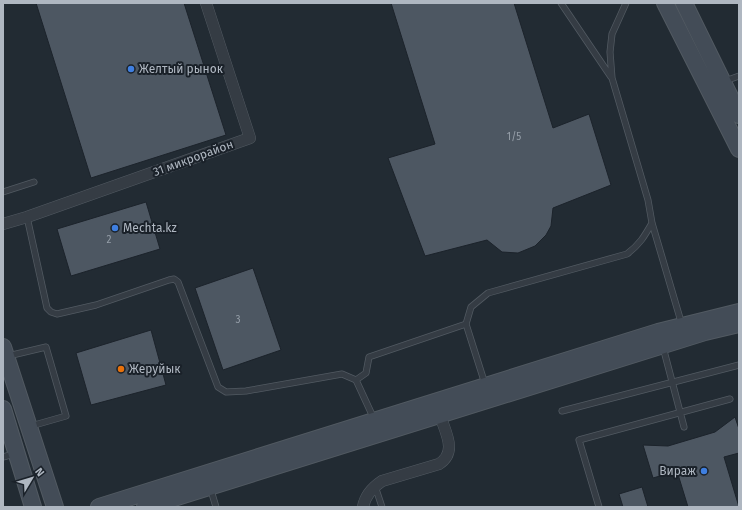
<svg xmlns="http://www.w3.org/2000/svg" width="742" height="510" viewBox="0 0 742 510" font-family="'Fira Sans',sans-serif">
<style>
.building{fill:#4d5762;stroke:#1c232b}
.lines{fill:none;stroke-linecap:round;stroke-linejoin:round}
.lane-casing{stroke:#525a62;stroke-width:7}
.street-casing{stroke:#525a62;stroke-width:12}
.secondary-casing{stroke:#525a62;stroke-width:18}
.lane{stroke:#353c44;stroke-width:5.5}
.street{stroke:#353c44;stroke-width:11}
.secondary{stroke:#434c57;stroke-width:16}
.shop-dot{fill:#3f7fe0;stroke:#1a2129;stroke-width:1.5}
.food-dot{fill:#e8710a;stroke:#1a2129;stroke-width:1.5}
.labels{text-anchor:middle;stroke-width:4;stroke-linejoin:round;paint-order:stroke}
.number-label{font-size:10px;fill:#969fa9}
.poi-label{font-size:12px;fill:#afb7c1;stroke:#1a2129;text-anchor:start}
.street-label{font-size:12px;fill:#afb7c1;stroke:#1a2129}
</style>
<rect width="100%" height="100%" fill="#222b33"/>
<!-- building -->
<path class="building" d="M36,3H184L226,135L91,178Z
M391,3H514L553,128L589,114L611,185L553,208L551,226L546,235L535,246L518,253L502,252L487,240L425,256L388,158L435,144Z
M146,202L160,249L71,276L57,229Z
M253,268L281,350L223,370L195,288Z
M151,330L166,385L91,405L76,353Z
M735,417L739,429V453L724,457L739,507H688L677,471L653,478L643,445L668,446L715,432Z
M642,487L648,507H623L619,494Z"/>
<g class="lines">
<!-- lane casing -->
<g class="lane-casing">
<path id="lane" d="M561,3L611,77
M626,3L612,34L610,52L612,78L648,200L652,223L682,325
M725,81L739,76
M3,192L34,182
M27,217L47,308L51,312L57,314L96,305L169,280L174,279L178,282L218,387L226,392L246,391L342,374L356,380L374,419
M663,347L684,427
M8,356L46,347L66,416L31,426
M356,380L366,373L369,357L466,324
M485,384L466,324L471,307L488,293L627,254C640,244 644,237 652,223
M562,411L739,365
M3,457L14,454
M375,486L382,507
M210,487L216,507
M599,507L579,440L730,399"/>
</g>
<!-- street casing -->
<g class="street-casing">
<path id="street" d="M3,224L27,217L250,138L206,3
M363,507C365,496 373,487 382,481L439,464C458,452 445,432 440,415"/>
</g>
<!-- secondary casing -->
<g class="secondary-casing">
<path id="secondary" d="M665,3L739,149
M684,3L739,115
M3,347L55,507
M3,409L33,507
M99,507L658,332L739,312
M145,507L705,332L739,324"/>
</g>
<!-- lane -->
<use href="#lane" class="lane"/>
<!-- street -->
<use href="#street" class="street"/>
<!-- secondary -->
<use href="#secondary" class="secondary"/>
</g>
<!-- markers -->
<g class="shop-dot">
<circle cx="131" cy="69" r="4"/>
<circle cx="115" cy="228" r="4"/>
<circle cx="704" cy="471" r="4"/>
</g>
<circle class="food-dot" cx="121" cy="369" r="4"/>
<g class="labels">
<!-- number labels -->
<g class="number-label">
<text x="514" y="140">1/5</text>
<text x="109" y="243">2</text>
<text x="238" y="323">3</text>
</g>
<!-- poi labels -->
<g class="poi-label">
<text x="139" y="73">Желтый рынок</text>
<text x="123" y="232">Mechta.kz</text>
<text x="129" y="373">Жеруйык</text>
<text x="696" y="475" text-anchor="end">Вираж</text>
</g>
<!-- street labels -->
<g class="street-label">
<text transform="translate(193 158) rotate(-20)" y="4">31 микрорайон</text>
</g>
</g>
<!-- border -->
<rect width="742" height="510" fill="none" stroke="#afb7c1" stroke-width="8"/>
<!-- north arrow -->
<g transform="translate(32 478) rotate(52)" stroke="#1a2129" stroke-width="3" paint-order="stroke">
<path d="M0-3L7 15L0 10L-7 15Z" fill="#afb7c1"/>
<text y="-6" font-size="11" font-weight="bold" text-anchor="middle" fill="#afb7c1">N</text>
</g>
</svg>
